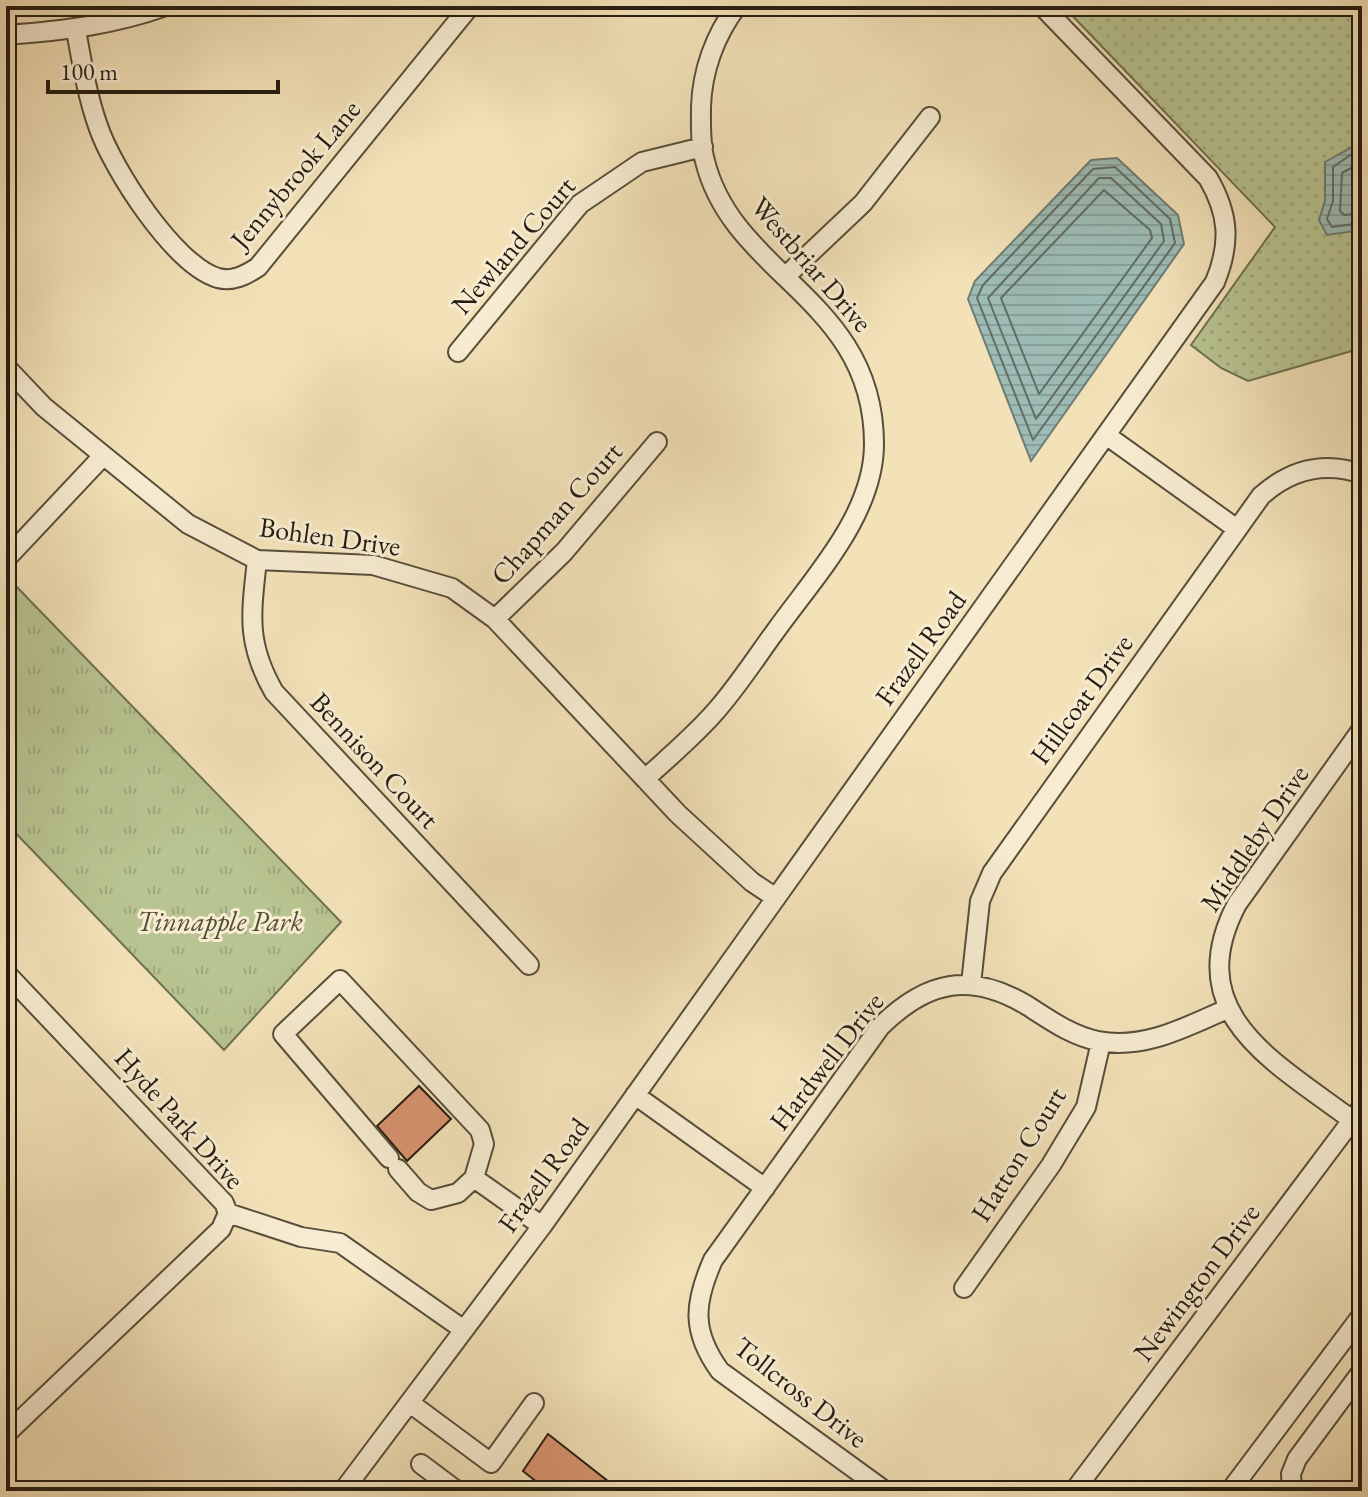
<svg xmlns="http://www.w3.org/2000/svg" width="1368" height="1497" viewBox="0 0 1368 1497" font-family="'EB Garamond',serif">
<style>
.grass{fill:url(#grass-dots);stroke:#6e7051;stroke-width:2}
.park{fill:url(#park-tufts);stroke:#6e7051;stroke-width:2}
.water{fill:url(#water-rules);stroke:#6d7c74;stroke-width:2}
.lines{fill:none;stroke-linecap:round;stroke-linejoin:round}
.shore{stroke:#616c64;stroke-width:2}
.building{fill:#d99470;stroke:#251c11;stroke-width:2}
.minor-casing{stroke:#584e3b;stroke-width:22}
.minor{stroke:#f7ecd1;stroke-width:18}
.labels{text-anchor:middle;stroke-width:6;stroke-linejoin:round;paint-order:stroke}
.street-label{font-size:28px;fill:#251c11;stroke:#f7ecd1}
.park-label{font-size:28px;font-style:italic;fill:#514e37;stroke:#f7ecd1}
</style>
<defs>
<pattern id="grass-dots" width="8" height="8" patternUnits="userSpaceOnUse" patternTransform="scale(2)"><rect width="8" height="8" fill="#b8c491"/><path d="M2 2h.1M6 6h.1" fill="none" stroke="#9ea87c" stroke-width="1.8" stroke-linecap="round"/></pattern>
<pattern id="park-tufts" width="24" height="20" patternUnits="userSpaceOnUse" patternTransform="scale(2)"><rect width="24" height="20" fill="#b8c491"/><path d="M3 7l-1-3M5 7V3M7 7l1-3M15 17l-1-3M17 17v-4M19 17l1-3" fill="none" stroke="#9ea87c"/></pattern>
<pattern id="water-rules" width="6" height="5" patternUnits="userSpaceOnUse" patternTransform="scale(2)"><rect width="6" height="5" fill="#9dbcb6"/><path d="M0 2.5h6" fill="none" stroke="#87a19b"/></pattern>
</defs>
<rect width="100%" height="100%" fill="#f3e2b8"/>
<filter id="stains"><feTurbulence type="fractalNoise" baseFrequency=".0025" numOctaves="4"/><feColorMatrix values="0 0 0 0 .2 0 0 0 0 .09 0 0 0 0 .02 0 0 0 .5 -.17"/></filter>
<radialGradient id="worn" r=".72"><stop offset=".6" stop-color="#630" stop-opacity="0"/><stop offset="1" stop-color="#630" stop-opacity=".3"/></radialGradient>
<!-- grass -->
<path class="grass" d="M1063,6H1362V348L1248,381L1221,368L1191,345L1275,227Z"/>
<!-- park -->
<path class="park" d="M12,582L341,922L224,1050L6,823V586Z"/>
<!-- water -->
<path class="water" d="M1362,134V230L1327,235L1319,220L1325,201V162L1352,147Z
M1117,158L1178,215L1184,244L1031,461L968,299L975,281L1091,160Z"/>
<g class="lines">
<!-- shore -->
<path class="shore" d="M1362,147L1333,167V201L1327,219L1332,227L1362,223
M1362,162L1342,173L1340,211L1344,215L1362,213
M1115,167L1170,219L1175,243L1033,440L977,298L983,285L1093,169Z
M1099,178H1111L1161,224L1164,241L1036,419L988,298Z
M1104,190L1150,230L1152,238L1039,394L1001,298Z"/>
</g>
<!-- building -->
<path class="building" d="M419,1086L451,1119L407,1161L377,1126Z
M548,1434L609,1482L602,1491H548L523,1471Z"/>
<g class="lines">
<!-- minor casing -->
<g class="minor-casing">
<path id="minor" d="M76,30C82,63 87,95 98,126C112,168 174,265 218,278C233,282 246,275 258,267L470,6
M6,35C62,31 113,25 166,6
M787,275L863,203L930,117
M458,352L580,204L642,162L703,147
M6,367L44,407L188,524L257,560L373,565L452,588L495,619L678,814L752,882L776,898
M1106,435L1237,529
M6,559L102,457
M257,560C251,615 246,643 274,692L529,965
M495,619L564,552L657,442
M645,779C669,757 694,736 715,712C738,686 757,656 777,629C815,576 874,514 874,444C874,299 733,276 705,161C700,144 701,124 701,107C702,71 715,35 737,6
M6,973L224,1203L228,1213L301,1237L340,1243L464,1330
M971,984L980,901L992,873L1261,496C1291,469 1324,461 1362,474
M635,1095L765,1188
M1352,1120C1275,1062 1179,1014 1237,904L1362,729
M389,1158L283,1034L340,980L480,1130L484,1144L474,1178L542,1226
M398,1169L418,1192L431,1200L458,1193L474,1178
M964,1288L1051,1165L1086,1107L1101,1042
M410,1403L491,1463L534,1403
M6,1434L221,1229L228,1213
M421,1464L457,1491
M343,1491L542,1226L1215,282C1231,243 1229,214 1208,178L1042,6
M885,1491L720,1371C691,1331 694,1303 713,1260L880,1027C926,981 970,971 1028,1006C1050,1020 1072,1036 1098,1041C1144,1050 1186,1027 1227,1009
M1074,1491L1362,1107
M1230,1491L1362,1315
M1292,1491L1291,1474L1297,1459L1362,1371"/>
</g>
<!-- minor -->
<use href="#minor" class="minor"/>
</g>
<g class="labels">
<!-- street labels -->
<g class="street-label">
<text transform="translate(295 174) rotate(-50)" y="10">Jennybrook Lane</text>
<text transform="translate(513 245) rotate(-49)" y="10">Newland Court</text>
<text transform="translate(812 264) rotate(49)" y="10">Westbriar Drive</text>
<text transform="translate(556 513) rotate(-48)" y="10">Chapman Court</text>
<text transform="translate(330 536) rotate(8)" y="10">Bohlen Drive</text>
<text transform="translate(920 648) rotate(-54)" y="10">Frazell Road</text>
<text transform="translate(1081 699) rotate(-54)" y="10">Hillcoat Drive</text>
<text transform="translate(375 760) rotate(47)" y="10">Bennison Court</text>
<text transform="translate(1254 838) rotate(-56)" y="10">Middleby Drive</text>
<text transform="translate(826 1061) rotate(-52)" y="10">Hardwell Drive</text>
<text transform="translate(180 1118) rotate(48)" y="10">Hyde Park Drive</text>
<text transform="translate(1018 1154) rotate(-58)" y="10">Hatton Court</text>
<text transform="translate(543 1175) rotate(-54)" y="10">Frazell Road</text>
<text transform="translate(1196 1282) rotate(-53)" y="10">Newington Drive</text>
<text transform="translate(801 1392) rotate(38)" y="10">Tollcross Drive</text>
</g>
<!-- park labels -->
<g class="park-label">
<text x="220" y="931">Tinnapple Park</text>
</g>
</g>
<!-- margin -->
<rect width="1368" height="1497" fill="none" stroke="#f3e2b8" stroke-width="32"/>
<rect x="8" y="8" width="1352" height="1481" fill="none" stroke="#251c11" stroke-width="4"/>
<rect x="16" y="16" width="1336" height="1465" fill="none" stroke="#251c11" stroke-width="2"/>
<!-- scale -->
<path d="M48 80v12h230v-12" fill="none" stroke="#251c11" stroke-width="4"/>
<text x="60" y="80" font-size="24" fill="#251c11" stroke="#f7ecd1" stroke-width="6" paint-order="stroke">100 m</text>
<rect width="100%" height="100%" filter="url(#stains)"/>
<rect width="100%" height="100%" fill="url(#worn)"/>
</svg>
